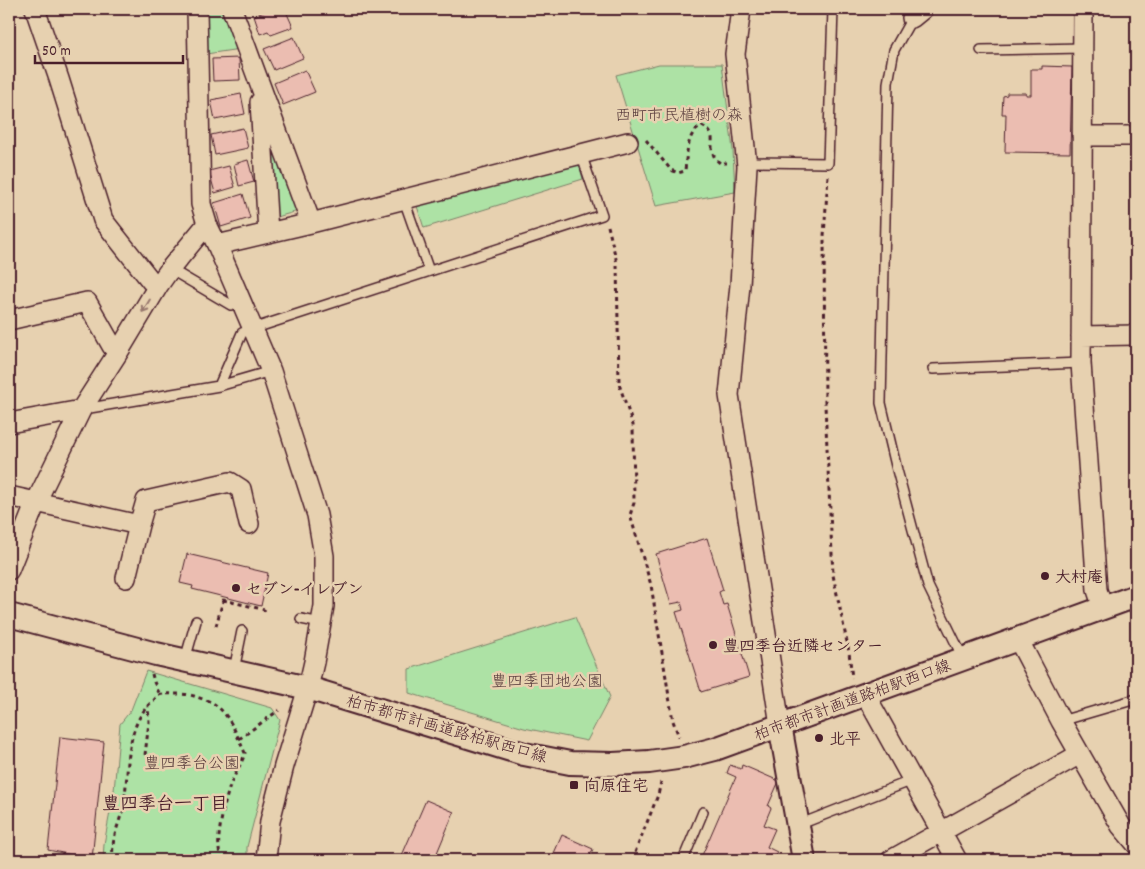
<svg xmlns="http://www.w3.org/2000/svg" width="1145" height="869" viewBox="0 0 1145 869" font-family="Dekko,'Klee One',sans-serif">
<style>
.green{fill:#ade2a5;stroke:#7c8068}
.building{fill:#ebbdb1;stroke:#4a1f2b}
.lines{fill:none;stroke-linecap:round;stroke-linejoin:round}
.service-casing{stroke:#4a1f2b;stroke-width:12}
.minor-casing{stroke:#4a1f2b;stroke-width:22}
.tertiary-casing{stroke:#4a1f2b;stroke-width:26}
.path{stroke:#4a1f2b;stroke-width:3;stroke-dasharray:4 4;stroke-linecap:butt}
.service{stroke:#e7d1b0;stroke-width:9}
.minor{stroke:#e7d1b0;stroke-width:19}
.tertiary{stroke:#e7d1b0;stroke-width:22}
.oneway{stroke:#98786e}
.poi-dot{fill:#4a1f2b;stroke:#e7d1b0;stroke-width:2}
.labels{text-anchor:middle;stroke-width:5;stroke-linejoin:round;paint-order:stroke}
.park-label{font-size:16px;fill:#593c3d;stroke:#e7d1b0}
.poi-label{font-size:16px;font-weight:bold;fill:#4a1f2b;stroke:#e7d1b0;text-anchor:start}
.street-label{font-size:16px;fill:#4a1f2b;stroke:#e7d1b0}
.neighbourhood-label{font-size:18px;font-weight:bold;fill:#4a1f2b;stroke:#e7d1b0}
</style>
<rect width="100%" height="100%" fill="#e7d1b0"/>
<filter id="ink" filterUnits="userSpaceOnUse"><feTurbulence type="fractalNoise" baseFrequency=".02" numOctaves="2"/><feDisplacementMap in="SourceGraphic" scale="10" xChannelSelector="R" yChannelSelector="G"/><feConvolveMatrix kernelMatrix="1 2 1 2 8 2 1 2 1" color-interpolation-filters="sRGB"/></filter>
<g filter="url(#ink)">
<!-- green -->
<path class="green" d="M205,9H228L247,48L206,54Z
M659,64H722L733,150L735,192L656,206L616,75Z
M269,130L298,211L277,217Z
M578,160L583,179L424,228L416,203Z
M575,617L610,697L587,741L524,728L409,693V669Z
M146,671L272,708L280,720L247,847V860H103L104,844L114,791L120,724L131,710Z"/>
<!-- building -->
<path class="building" d="M271,9H285L293,27L271,35L268,31L260,34L254,16Z
M294,37L303,58L274,70L264,49Z
M239,58L240,80L213,81L212,59Z
M1042,66L1072,67L1070,153L1005,152L1006,114H1002L1003,96L1007,95V93H1026V95H1031V69H1042Z
M305,70L315,92L283,105L274,83Z
M241,94L245,114L215,120L211,100Z
M243,128L248,148L215,155L211,135Z
M248,160L254,182L239,186L234,164Z
M229,166L235,187L215,193L209,171Z
M243,194L250,218L221,227L214,203Z
M707,538L723,590L719,592L723,605L727,604L749,677L701,692L676,612L683,610L681,602L671,604L656,554Z
M187,554L268,573L261,606L192,589L193,586L180,583Z
M60,737L104,742L92,859L48,850Z
M730,765L741,769L742,765L779,781L768,806L771,808L764,825L775,829L767,847L777,852L773,860H700L736,777L727,773Z
M426,800L454,812L434,860H400Z
M562,835L593,849L588,860H551Z"/>
<g class="lines">
<!-- service casing -->
<g class="service-casing">
<path id="service" d="M912,18L894,50L888,83L881,403L897,470L928,586L963,658
M981,50L1083,48
M746,162L828,163L833,9
M404,200L429,271
M170,269L231,305L240,299
M933,369L1081,363
M219,386L242,333L252,329L602,215L581,154
M84,409L219,386L271,371
M301,619L321,623
M185,660L196,621
M234,670L242,631
M1061,721L1136,699
M798,825L913,780
M683,860L703,812"/>
</g>
<!-- minor casing -->
<g class="minor-casing">
<path id="minor" d="M35,9L59,79L103,220L151,281L158,286
M197,9L201,204L207,224L217,245L271,371L317,515L324,556V606L314,662L308,688L284,766L270,821L266,860
M232,9L311,223
M741,9L735,54L747,166L740,285L729,395L780,725
M1083,9L1081,363L1097,590L1103,608
M912,18L923,9
M260,102L268,233
M1082,136H1136
M217,245L311,223L628,142
M9,320L87,302L112,346L119,351
M1081,336L1136,335
M9,423L81,410
M9,496L139,525L146,501L230,482L241,489L249,524
M9,570L36,502L81,410L119,351L158,286L170,269L207,224
M126,578L139,525
M1018,639L1061,721L1121,826L1136,844
M865,694L957,860
M891,860L1080,754"/>
</g>
<!-- tertiary casing -->
<g class="tertiary-casing">
<path id="tertiary" d="M9,615L156,654L308,688L524,754L570,763L613,764L649,762L684,757L715,749L1136,596
M780,725L804,860"/>
</g>
<!-- path -->
<path class="path" d="M646,140L671,170L678,173L685,171C686,160 687,139 695,131C697,129 700,128 702,126C719,135 708,143 714,156C715,159 718,161 720,163H727
M828,176L824,236L825,405L833,575L849,652L852,678
M608,226L617,263L619,384L633,425L634,503L630,515L651,585L673,721L679,737
M223,600L262,609L267,612
M216,626L224,597
M152,674L154,682L160,695
M239,739L279,710
M145,755L149,722L148,705
M113,860C111,838 118,828 123,808C130,773 123,725 154,700C156,698 157,696 159,695C163,693 171,694 175,694C181,694 188,694 194,696C202,699 212,701 218,707C231,718 238,738 245,753C241,765 234,775 230,786C225,801 217,833 219,849C219,852 221,857 222,860
M632,860L658,795L661,782"/>
<!-- service -->
<use href="#service" class="service"/>
<!-- minor -->
<use href="#minor" class="minor"/>
<!-- tertiary -->
<use href="#tertiary" class="tertiary"/>
</g>
<!-- one-way arrows -->
<defs><path id="oneway-shaft" d="M-6 0H5M1.5-3L5.5 0L1.5 3" fill="none" stroke-width="1.6" stroke-linecap="round" stroke-linejoin="round" transform="scale(1.25)"/></defs>
<use class="oneway" href="#oneway-shaft" transform="translate(146 306) rotate(121)"/>
</g>
<!-- markers -->
<g class="poi-dot">
<circle cx="1045" cy="576" r="5"/>
<circle cx="236" cy="588" r="5"/>
<circle cx="713" cy="645" r="5"/>
<circle cx="819" cy="738" r="5"/>
<rect x="569" y="780" width="10" height="10" rx="2.5"/>
</g>
<g class="labels">
<!-- park labels -->
<g class="park-label">
<text x="679" y="120">西町市民植樹の森</text>
<text x="547" y="686">豊四季団地公園</text>
<text x="192" y="768">豊四季台公園</text>
</g>
<!-- poi labels -->
<g class="poi-label">
<text x="1055" y="582">大村庵</text>
<text x="246" y="594">セブン-イレブン</text>
<text x="723" y="651">豊四季台近隣センター</text>
<text x="829" y="744">北平</text>
<text x="584" y="791">向原住宅</text>
</g>
<!-- street labels -->
<g class="street-label">
<text transform="translate(852 699) rotate(-20)" y="6">柏市都市計画道路柏駅西口線</text>
<text transform="translate(447 728) rotate(16)" y="6">柏市都市計画道路柏駅西口線</text>
</g>
<!-- neighbourhood labels -->
<g class="neighbourhood-label">
<text x="165" y="809">豊四季台一丁目</text>
</g>
</g>
<!-- margin -->
<rect width="1145" height="869" fill="none" stroke="#e7d1b0" stroke-width="30"/>
<rect x="15" y="15" width="1115" height="839" fill="none" stroke="#4a1f2b" stroke-width="2" filter="url(#ink)"/>
<!-- scale -->
<path d="M35 55v8h148v-8" fill="none" stroke="#4a1f2b" stroke-width="2.5"/>
<text x="42" y="55" font-size="15" fill="#4a1f2b" stroke="#e7d1b0" stroke-width="4" paint-order="stroke">50 m</text>
</svg>
